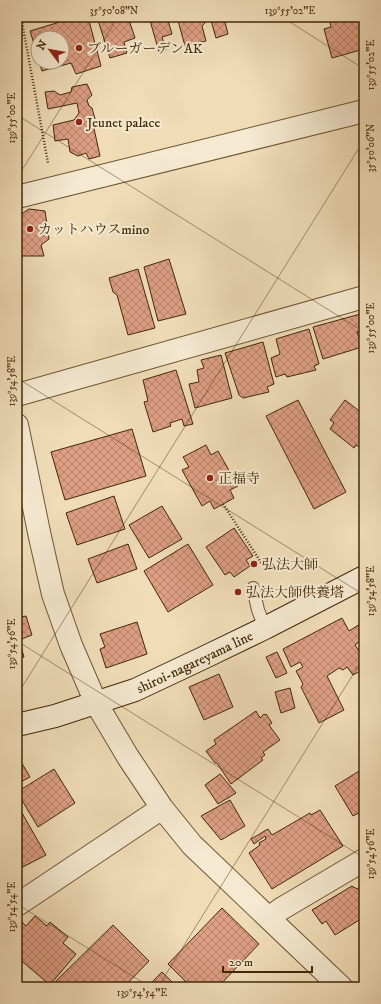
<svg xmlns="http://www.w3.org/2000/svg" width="381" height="1004" viewBox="0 0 381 1004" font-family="'IM FELL DW Pica','Noto Serif JP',serif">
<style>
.building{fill:url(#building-cross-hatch);stroke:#412906}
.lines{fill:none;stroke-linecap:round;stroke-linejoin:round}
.lane-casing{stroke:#6d5632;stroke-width:14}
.street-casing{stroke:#6d5632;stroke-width:24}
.secondary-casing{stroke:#412906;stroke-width:24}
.path{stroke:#412906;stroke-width:2.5;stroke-dasharray:1 2;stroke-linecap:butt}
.lane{stroke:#f5e9d1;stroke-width:12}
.street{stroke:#f5e9d1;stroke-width:22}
.secondary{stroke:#f5e9d1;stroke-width:22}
.ticks{fill:none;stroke:#412906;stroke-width:1;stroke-opacity:0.45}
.poi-dot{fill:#8f2418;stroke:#f5e9d1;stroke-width:1.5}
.labels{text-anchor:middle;stroke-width:4;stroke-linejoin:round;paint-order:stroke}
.poi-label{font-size:14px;fill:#412906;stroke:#f5e9d1;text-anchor:start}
.street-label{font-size:14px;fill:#412906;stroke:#f5e9d1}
.neatline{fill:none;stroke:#412906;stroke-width:1.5}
.ticks-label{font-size:10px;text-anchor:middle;fill:#412906}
</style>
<defs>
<pattern id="building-cross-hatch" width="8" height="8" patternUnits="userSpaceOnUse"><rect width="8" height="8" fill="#de9f84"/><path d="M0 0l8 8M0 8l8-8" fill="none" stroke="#b6826a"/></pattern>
</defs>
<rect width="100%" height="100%" fill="#f0ddb8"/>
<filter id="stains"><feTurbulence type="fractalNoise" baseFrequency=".005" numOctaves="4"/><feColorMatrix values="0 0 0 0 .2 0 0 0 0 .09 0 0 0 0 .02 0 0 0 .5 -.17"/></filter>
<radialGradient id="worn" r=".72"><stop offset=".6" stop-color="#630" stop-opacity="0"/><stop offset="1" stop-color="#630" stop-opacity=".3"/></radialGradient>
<!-- building -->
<path class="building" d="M76,17H88L101,66L76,74L71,63L42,71L39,62H62V38H38V57L30,31Z
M97,17H128L135,38L124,42L127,53L110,58Z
M149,17H167L172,34L162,37L166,50L159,52Z
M177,17H203L205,23L202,26L206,41L185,46Z
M210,17H238V18L225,22L228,34L216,38Z
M336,17H364V49L332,58L324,29L331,27L330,22L337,20Z
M87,84L92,95L87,100L89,106L92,108L95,119L93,124L100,156L89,159L86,153L78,156L70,152L68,139L55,141L53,125L74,120L79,113L77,103L48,109L45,92L54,91L60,95L71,92L72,87Z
M29,209L45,211L49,239L41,245L44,256H23L17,257V223L19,222L17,217Z
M169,259L186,314L158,321L144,267Z
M138,269L155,328L128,335L117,295L113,292L109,278Z
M364,313V330L357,332L362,347L323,359L313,327Z
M309,329L319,364L314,366L316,370L287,377L285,374L276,377L271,358L280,354L276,339Z
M263,342L274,384L267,387L269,392L243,398L239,395L225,353Z
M221,355L232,398L195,408L189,384L199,382L197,370L204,368L201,360Z
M176,370L193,424L184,426L182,419L170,423L171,426L153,432L144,402L148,401L143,380Z
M298,400L346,492L314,509L266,416Z
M345,400L362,413L364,410V450L356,445L354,448L330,429L334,423L330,420Z
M132,429L146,476L65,500L51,452Z
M206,445L211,455L218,451L238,486L230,490L234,498L214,509L210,501L202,506L182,470L189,467L183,457Z
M114,496L125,529L77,545L66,513Z
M162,506L182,539L149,558L129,525Z
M234,528L253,556L246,560L250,566L234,577L230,572L225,575L206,547Z
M128,544L137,569L97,583L88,559Z
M188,544L213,585L168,612L144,571Z
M17,610L21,617L26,616L32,635L19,640L24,657L17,659Z
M342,618L349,631L360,624L364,631V638L355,645L364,658V669L353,675L347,667L343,670L339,668L327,676L344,710L319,723L301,687L303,684L296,671L303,667L300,662L291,667L283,649Z
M137,622L147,654L106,668L100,649L105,647L100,634Z
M277,652L287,673L276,678L266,657Z
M219,674L233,707L204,720L189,687Z
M290,688L295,708L281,713L275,692Z
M256,711L260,718L264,714L265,715L266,714L272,723L269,725L280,740L263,752L265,755L261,758L263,760L231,784L217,763H215L206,751L216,744L214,740Z
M17,755L30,777L17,784Z
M364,768V810L353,816L335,786Z
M54,769L75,803L38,827L17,792Z
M220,774L236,793L218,804L205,785Z
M230,800L245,826L221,840L201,816Z
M320,810L343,846L272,889L249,853L260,845L259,843L266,839L265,836L254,844L251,839L268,829L272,835L310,813L311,815Z
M22,813L46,855L17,870V816Z
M352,886L357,889L361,887L364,892V917L335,935L326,921L322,924L312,910Z
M222,908L259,944L218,987H191L168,964Z
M35,916L47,926L50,922L68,937L63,943L76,954L50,985L17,957V921L19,919L26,926Z
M113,925L149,961L124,987H61L55,982Z
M162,972L177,987H147Z"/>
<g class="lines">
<!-- lane casing -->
<g class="lane-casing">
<path id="lane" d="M253,588L258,610L265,628"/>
</g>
<!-- street casing -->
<g class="street-casing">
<path id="street" d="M17,197L364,111
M17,395L364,297
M17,425L40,537L53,594L71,645L96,703L128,757L162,808L192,845L341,987
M17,905L162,808
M269,918L281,909L364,860"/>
</g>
<!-- secondary casing -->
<g class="secondary-casing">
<g id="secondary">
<path id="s1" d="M17,725L55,716L135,690L203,658L265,628L364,577"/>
</g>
</g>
<!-- path -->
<path class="path" d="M21,17L48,163
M223,504L264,567L262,569"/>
<!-- lane -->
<use href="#lane" class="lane"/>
<!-- street -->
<use href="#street" class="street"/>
<!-- secondary -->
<use href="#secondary" class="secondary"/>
</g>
<!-- ticks -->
<path class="ticks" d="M282,17L364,69M17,115L364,332M17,178L118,17M17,378L364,595M17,641L364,858M17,695L364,140M17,904L150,987M158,987L364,657"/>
<!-- markers -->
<g class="poi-dot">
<circle cx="79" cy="48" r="4"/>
<circle cx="79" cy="122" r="4"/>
<circle cx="30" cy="229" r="4"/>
<circle cx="210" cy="478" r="4"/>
<circle cx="254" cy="564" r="4"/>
<circle cx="238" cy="592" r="4"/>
</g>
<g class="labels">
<!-- poi labels -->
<g class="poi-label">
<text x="87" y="53">ブルーガーデンAK</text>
<text x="87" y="127">Jeunet palace</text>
<text x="38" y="234">カットハウスmino</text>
<text x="218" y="483">正福寺</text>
<text x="262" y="569">弘法大師</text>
<text x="246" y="597">弘法大師供養塔</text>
</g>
<!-- street labels -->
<g class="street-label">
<text dy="5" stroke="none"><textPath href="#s1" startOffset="189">shiroi-nagareyama line</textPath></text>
</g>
</g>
<!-- margin -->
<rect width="381" height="1004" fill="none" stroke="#f0ddb8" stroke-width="44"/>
<!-- north arrow -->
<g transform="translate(50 50) rotate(302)"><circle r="19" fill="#f5e9d1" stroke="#ad9c80"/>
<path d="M0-3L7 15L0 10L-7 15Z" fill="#8f2418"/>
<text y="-6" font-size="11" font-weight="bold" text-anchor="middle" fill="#412906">N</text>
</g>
<!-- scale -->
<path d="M223 966v6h89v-6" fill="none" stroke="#412906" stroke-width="2"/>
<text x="229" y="966" font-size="12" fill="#412906" stroke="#f5e9d1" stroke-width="3" paint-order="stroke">20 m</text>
<rect x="22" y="22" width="337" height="960" class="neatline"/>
<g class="ticks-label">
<text x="114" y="14">35°50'08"N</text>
<text x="290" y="14">139°55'02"E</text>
<text transform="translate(370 65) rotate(-90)" y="4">139°55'02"E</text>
<text transform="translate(11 118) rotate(-90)" y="4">139°55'00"E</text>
<text transform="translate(370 148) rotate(-90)" y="4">35°50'06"N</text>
<text transform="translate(370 328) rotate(-90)" y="4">139°55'00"E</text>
<text transform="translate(11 381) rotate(-90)" y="4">139°54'58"E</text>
<text transform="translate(370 591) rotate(-90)" y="4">139°54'58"E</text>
<text transform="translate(11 644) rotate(-90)" y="4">139°54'56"E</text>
<text transform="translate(370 854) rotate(-90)" y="4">139°54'56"E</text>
<text transform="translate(11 907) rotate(-90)" y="4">139°54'54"E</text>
<text x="142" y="996">139°54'54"E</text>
</g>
<rect width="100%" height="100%" filter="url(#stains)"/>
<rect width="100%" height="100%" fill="url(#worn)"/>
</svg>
